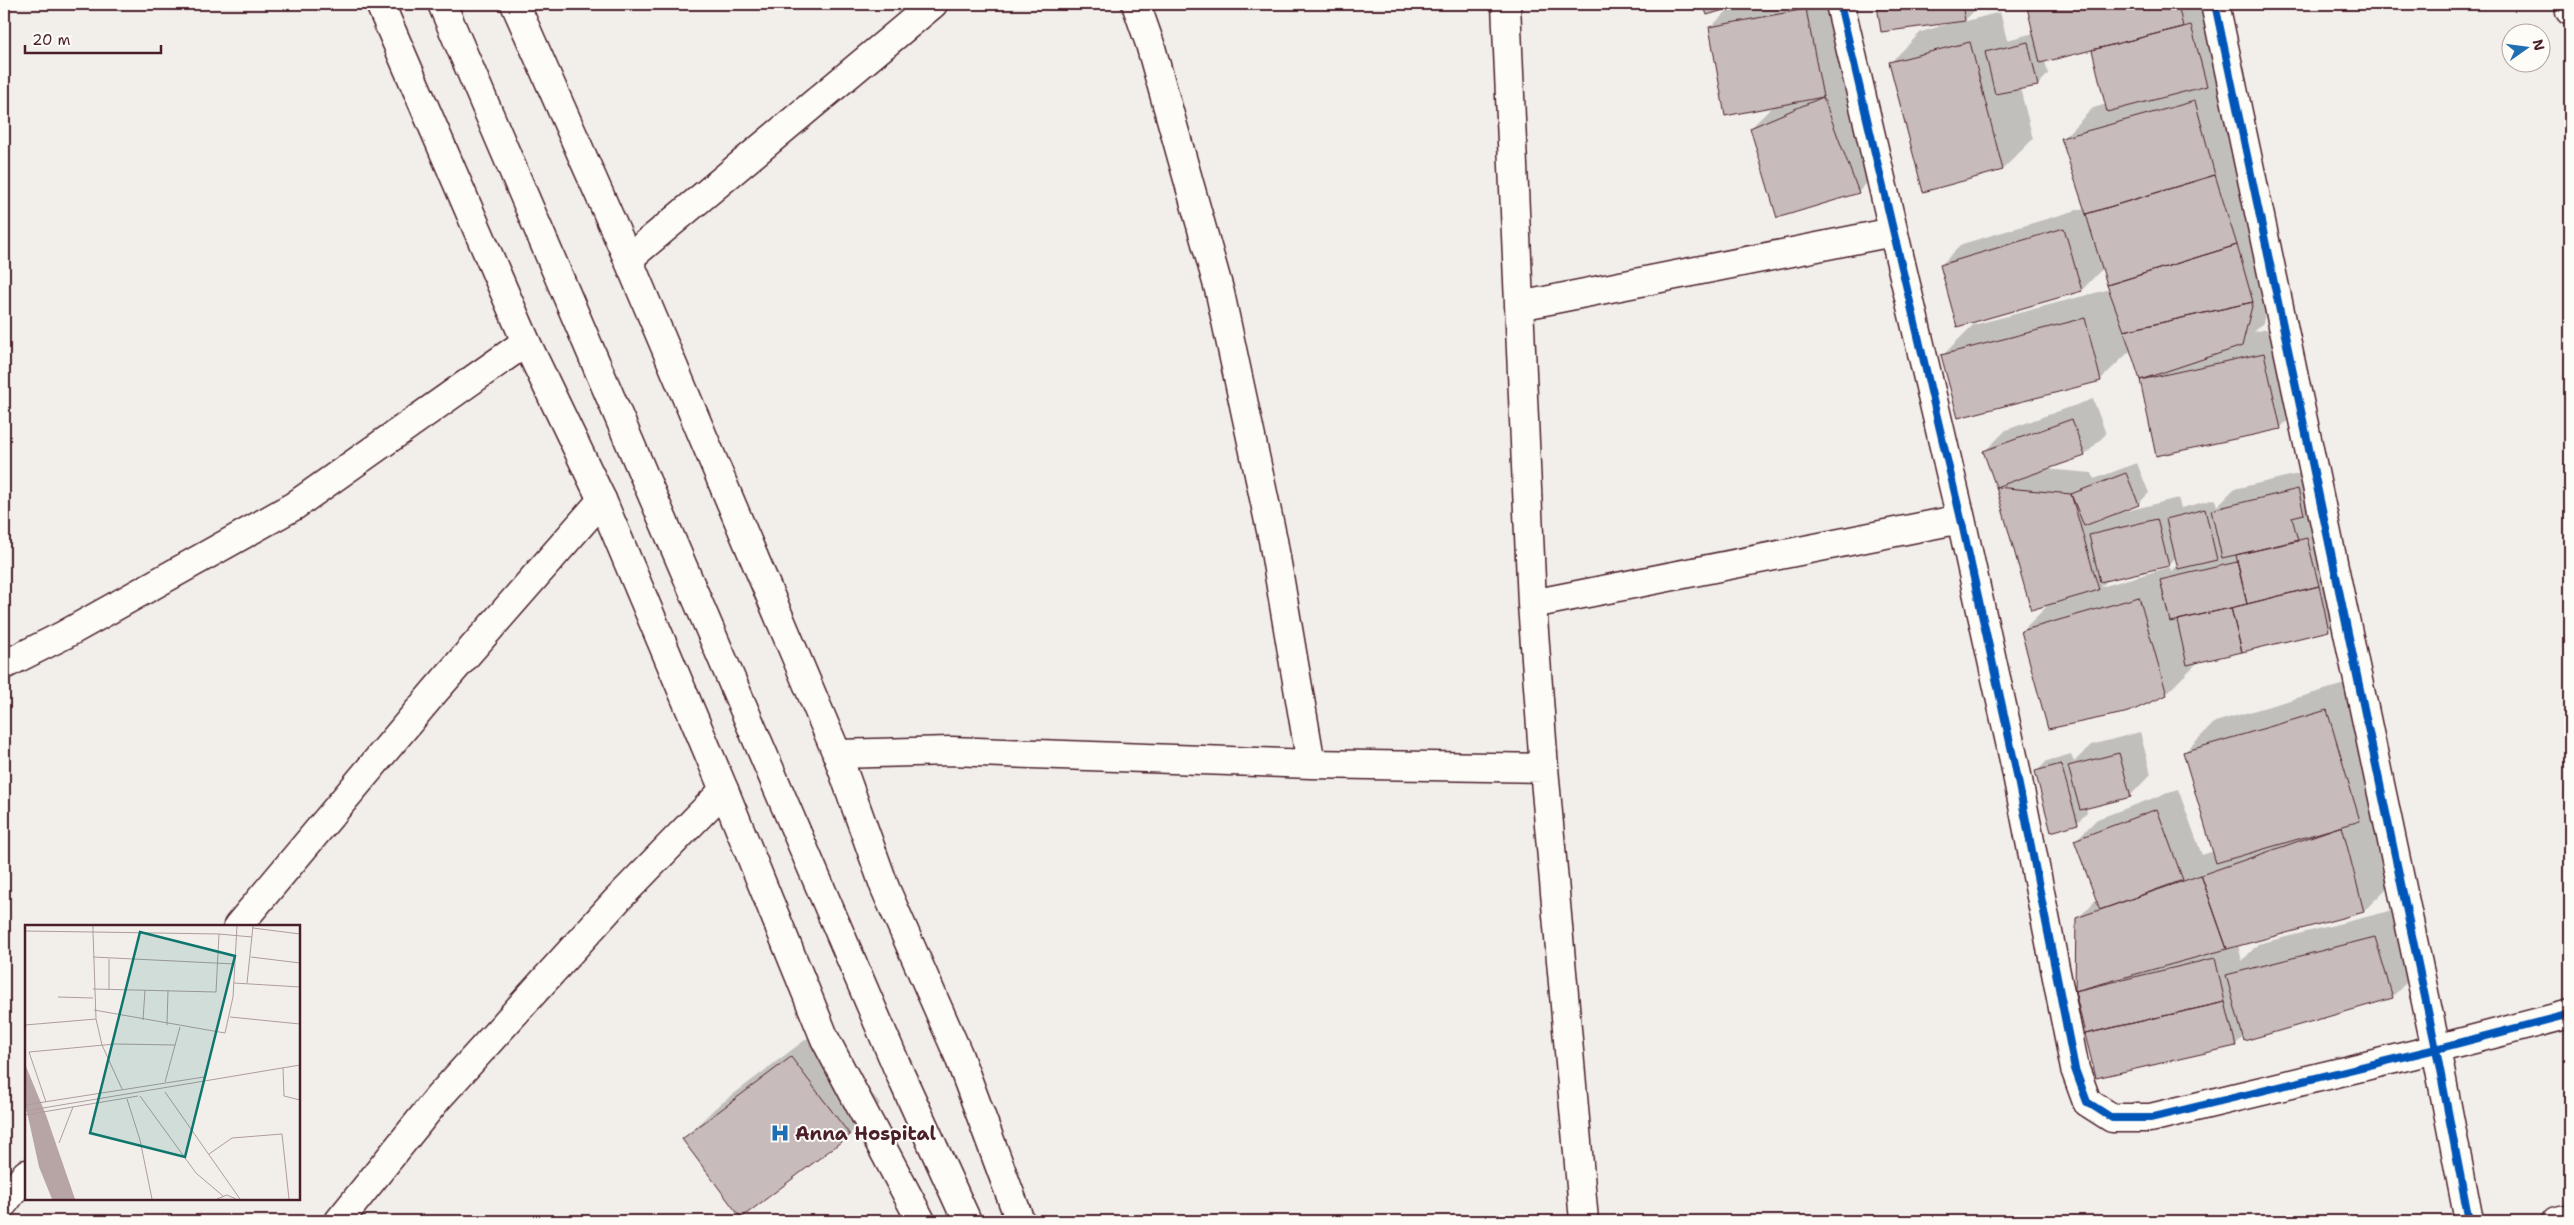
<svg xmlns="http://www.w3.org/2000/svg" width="2574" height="1225" viewBox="0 0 2574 1225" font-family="'Shantell Sans',sans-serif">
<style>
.shadow{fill:#0003;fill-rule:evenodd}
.building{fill:#c8bbbb;stroke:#4a1f2b}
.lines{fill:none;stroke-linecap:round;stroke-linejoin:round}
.minor-casing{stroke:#4a1f2b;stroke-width:31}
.secondary-casing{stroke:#4a1f2b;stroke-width:31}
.primary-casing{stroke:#4a1f2b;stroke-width:31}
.minor{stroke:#fdfcf7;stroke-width:28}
.secondary{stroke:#fdfcf7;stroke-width:28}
.primary{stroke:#fdfcf7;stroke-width:28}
.cycleway-casing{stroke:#fdfcf7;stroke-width:11}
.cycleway{stroke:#0057b8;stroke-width:8}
.labels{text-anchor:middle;stroke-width:4;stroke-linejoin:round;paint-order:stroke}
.poi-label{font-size:19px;font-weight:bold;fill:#4a1f2b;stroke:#fdfcf7;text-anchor:start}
.inset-road{fill:none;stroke:#af9c9e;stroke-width:1}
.view{fill:#0f766e;fill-opacity:0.15;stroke:#0f766e;stroke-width:2.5}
.inset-edge{fill:none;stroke:#4a1f2b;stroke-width:2.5}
</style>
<rect width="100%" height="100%" fill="#f2efeb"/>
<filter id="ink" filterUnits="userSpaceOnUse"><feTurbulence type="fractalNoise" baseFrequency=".02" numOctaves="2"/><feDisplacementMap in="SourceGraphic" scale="10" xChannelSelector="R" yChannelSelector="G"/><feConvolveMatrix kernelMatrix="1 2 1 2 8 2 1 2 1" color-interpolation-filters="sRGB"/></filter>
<g filter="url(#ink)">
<!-- shadow -->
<path class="shadow" d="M1705,4H1830L1879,171L1858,192L1751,128L1774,105L1710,28L1732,6L1707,13Z
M1878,4H1974L1975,10L1963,22L2000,12L2007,40L2034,33L2028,8L2032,4H2204L2273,280L2263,323L2254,332L2294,323L2311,397L2281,427L2157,454L2141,379L2131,350L2100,380L1942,356L1973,325L2110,289L2103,268L2082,290L1958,326L1941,265L1962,244L2084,208L2062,139L2093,108L2107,104L2093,48L2045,60L2048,74L2038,85L2020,88L2033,139L2003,169L1890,63L1921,32L1958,21Z
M2093,399L2106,434L2085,455L2044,469L2092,473L2094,479L2137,463L2149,493L2138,504L2123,512L2178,498L2181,508L2215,499L2217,506L2234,489L2319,469L2350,608L2329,630L2196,661L2197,663L2166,694L2022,631L2049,604L2032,609L1997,487L1984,452L2006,430ZM2176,557L2178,564L2171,571L2170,567L2101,587L2109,579L2168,565Z
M2358,680L2394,881L2364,911L2238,945L2242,961L2258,944L2406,907L2423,966L2392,997L2244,1036L2235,1045L2077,991L2080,988L2077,919L2097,899L2076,840L2097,819L2178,789L2202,855L2214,851L2185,752L2215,722Z
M2140,732L2151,774L2130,796L2086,807L2087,813L2077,823L2036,772L2047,761L2071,754L2074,762L2091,745Z
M822,1027L880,1104L850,1134L741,1216L683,1140L714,1109Z"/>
<!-- building -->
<path class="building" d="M1703,4H1744L1707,15Z
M1889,4H1962L1965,21L1881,32L1877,5Z
M2041,4H2178L2183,27L2040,63L2027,7Z
M1806,9L1823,97L1725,116L1709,27Z
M2191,25L2207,86L2107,112L2092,50Z
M1970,42L2003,170L1923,192L1889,62Z
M2028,42L2038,86L1995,94L1985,52Z
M1823,97L1859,193L1777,218L1750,128Z
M2195,101L2215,175L2086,214L2061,138Z
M2215,175L2237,245L2107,285L2086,214Z
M2064,228L2082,291L1957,327L1940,265Z
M2237,245L2253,302L2124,331L2107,285Z
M2253,302L2242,346L2140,380L2124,331Z
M2085,318L2101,381L1958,418L1941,355Z
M2264,353L2281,429L2156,456L2140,380Z
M2072,419L2085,456L1996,487L1983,451Z
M2126,473L2139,505L2084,526L2071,494Z
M1996,487L2071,494L2099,590L2031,610Z
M2298,489L2304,514L2292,517L2298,541L2222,558L2211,510Z
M2205,509L2217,560L2178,569L2166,519Z
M2157,519L2169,566L2100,582L2089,535Z
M2307,538L2319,586L2247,604L2236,555Z
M2237,562L2247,604L2170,622L2160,580Z
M2319,586L2329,631L2242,652L2231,608Z
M2139,597L2167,695L2129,712L2048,729L2021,631Z
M2231,608L2242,652L2187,665L2177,620Z
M2327,710L2360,821L2216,863L2183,752Z
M2119,753L2131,797L2080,810L2068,766Z
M2061,764L2078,824L2051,832L2035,771Z
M2157,809L2183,880L2100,910L2074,840Z
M2342,826L2364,912L2227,949L2201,875Z
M2201,875L2227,949L2075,991L2076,918Z
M2375,937L2393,998L2244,1041L2226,975Z
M2215,958L2225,1002L2085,1034L2075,991Z
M2225,1002L2236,1046L2096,1078L2085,1034Z
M791,1057L850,1135L741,1218L682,1139Z"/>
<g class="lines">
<!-- minor casing -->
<g class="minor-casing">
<path id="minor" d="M1136,4L1150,44L1220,293L1273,540L1311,764
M1506,4L1532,604L1544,768L1584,1221
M1840,4L1961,519L2015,765L2075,1069L2087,1102L2112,1118H2150L2436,1049L2570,1014
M2215,4L2436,1049L2469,1221
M2569,4L2570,11
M1519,306L1893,232
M1532,604L1961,519
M837,754L951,751L1311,764L1544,768
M238,926L435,691L602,500
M4,1203L26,1174
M339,1221L438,1098L617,900L724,790
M2557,1221L2570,1218"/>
</g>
<!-- secondary casing -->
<g class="secondary-casing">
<path id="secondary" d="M628,259L933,4
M4,665L64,635L294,506L526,342"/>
</g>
<!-- primary casing -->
<g class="primary-casing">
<path id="primary" d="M380,4L526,342L602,500L724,790L825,1039L921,1221
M442,4L901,1076L967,1221
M515,4L628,259L837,754L885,888L958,1054L1020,1221"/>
</g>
<!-- minor -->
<use href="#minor" class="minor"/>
<!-- secondary -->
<use href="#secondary" class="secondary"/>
<!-- primary -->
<use href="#primary" class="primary"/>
<!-- cycleway casing -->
<g class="cycleway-casing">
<path id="cycleway" d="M1840,4L1961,519L2015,765L2075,1069L2087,1102L2112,1118H2150L2436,1049L2570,1014
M2215,4L2436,1049L2469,1221"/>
</g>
<!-- cycleway -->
<use href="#cycleway" class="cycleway"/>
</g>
</g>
<!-- icons -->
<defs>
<g id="hospital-bare" transform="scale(1.5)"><path d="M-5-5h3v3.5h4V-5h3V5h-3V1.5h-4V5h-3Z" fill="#1f6fb2" stroke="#fdfcf7" stroke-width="2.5" paint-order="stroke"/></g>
</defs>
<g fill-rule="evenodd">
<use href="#hospital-bare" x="780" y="1133"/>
</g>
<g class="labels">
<!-- poi labels -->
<g class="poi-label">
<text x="795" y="1140">Anna Hospital</text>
</g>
</g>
<!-- overview -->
<g transform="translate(25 925)">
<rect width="275" height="275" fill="#f2efeb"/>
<path d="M0,139L21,190L50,274H27L14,242L0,178Z" fill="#b7a5a6"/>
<path class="inset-road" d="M68,1V7L194,9L227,12M228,3L275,9M0,6L68,7L71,94L77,120L97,164M68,32L210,39M226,32L275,38M84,34V64M209,58L275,62M222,58L228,1M68,64L191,67L194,9M33,72L68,73M69,85L200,108L208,72L212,1M205,92L275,99M118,95L120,65M0,100L71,94M142,100L143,65M258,143L259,171L275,175M140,157L155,102M140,167L215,274M115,171L171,248L198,271M102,174L115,215L127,274M21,177L4,127L90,119L150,120M0,180L179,152M0,186L275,140M0,190L113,171M34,218L48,182M184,229L207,213L257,209L264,274M192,274L202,270L211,274"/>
<path class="view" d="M115,7L210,31L160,232L65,208Z"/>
<rect width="275" height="275" class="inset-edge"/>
</g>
<!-- margin -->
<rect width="2574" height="1225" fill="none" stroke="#fdfcf7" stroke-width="20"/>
<rect x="10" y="10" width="2554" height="1205" fill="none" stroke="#4a1f2b" stroke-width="2" filter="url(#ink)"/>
<!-- north arrow -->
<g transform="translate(2526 48) rotate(76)"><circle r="24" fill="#fdfcf7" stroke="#b5a4a5"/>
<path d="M0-4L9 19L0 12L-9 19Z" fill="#1f6fb2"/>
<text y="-8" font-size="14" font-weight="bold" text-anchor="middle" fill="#4a1f2b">N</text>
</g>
<!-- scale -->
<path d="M25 45v8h136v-8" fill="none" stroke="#4a1f2b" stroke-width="2.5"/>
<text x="32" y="45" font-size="15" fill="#4a1f2b" stroke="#fdfcf7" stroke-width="4" paint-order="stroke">20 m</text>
</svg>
